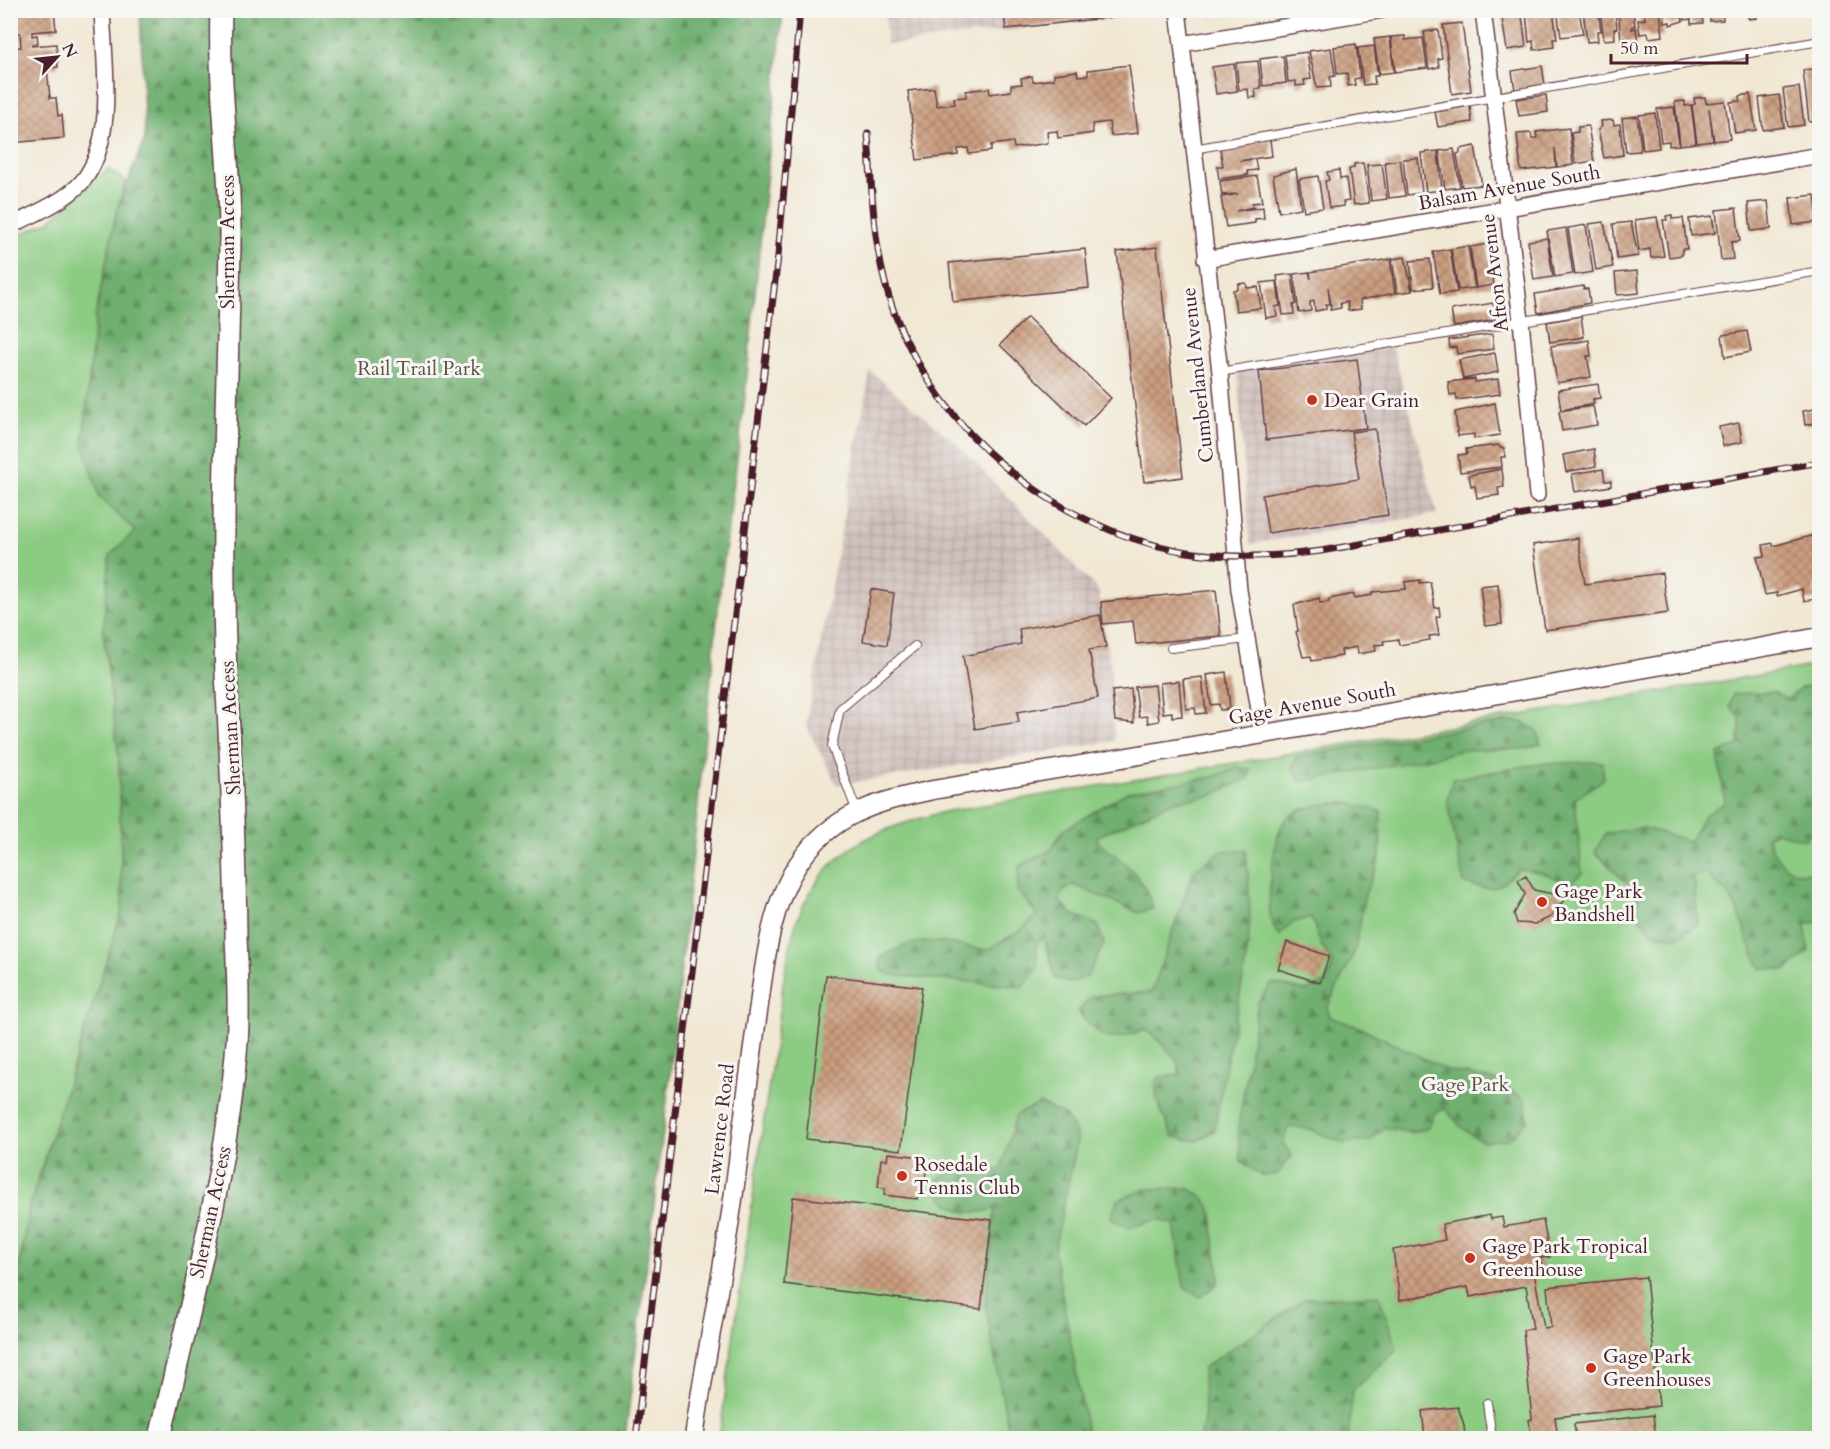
<svg xmlns="http://www.w3.org/2000/svg" width="1830" height="1449" viewBox="0 0 1830 1449" font-family="Cardo,serif">
<style>
.industrial{fill:url(#industrial-grid)}
.green{fill:#8bcb82;stroke:#6a7556;stroke-width:1.5}
.forest{fill:url(#forest-firs);stroke:#5d674e;stroke-width:1.5}
.building{fill:url(#building-cross-hatch)}
.lines{fill:none;stroke-linecap:round;stroke-linejoin:round}
.service-casing{stroke:#633d44;stroke-width:10}
.minor-casing{stroke:#633d44;stroke-width:18}
.tertiary-casing{stroke:#633d44;stroke-width:21}
.secondary-casing{stroke:#633d44;stroke-width:24}
.service{stroke:#fff;stroke-width:8}
.minor{stroke:#fff;stroke-width:15}
.tertiary{stroke:#fff;stroke-width:18}
.secondary{stroke:#fff;stroke-width:21}
.rail-casing{stroke:#4a1f2b;stroke-width:7}
.rail{stroke:#f6f6f2;stroke-width:4.5;stroke-dasharray:14;stroke-linecap:butt}
.poi-dot{fill:#c8321e;stroke:#f6f6f2;stroke-width:2}
.labels{text-anchor:middle;stroke-width:6;stroke-linejoin:round;paint-order:stroke}
.street-label{font-size:20px;fill:#4a1f2b;stroke:#f6f6f2}
.park-label{font-size:20px;fill:#5e5345;stroke:#f6f6f2}
.poi-label{font-size:20px;fill:#4a1f2b;stroke:#f6f6f2;text-anchor:start}
</style>
<defs>
<pattern id="industrial-grid" width="8" height="8" patternUnits="userSpaceOnUse" patternTransform="scale(1.5)"><rect width="8" height="8" fill="#d0c0bc"/><path d="M0 4h8M4 0v8" fill="none" stroke="#b4a5a2"/></pattern>
<pattern id="forest-firs" width="22" height="20" patternUnits="userSpaceOnUse" patternTransform="scale(1.5)"><rect width="22" height="20" fill="#70af70"/><path d="M5 1l3.5 6h-7zM16 11l3.5 6h-7z" fill="#5e8e5c"/></pattern>
<pattern id="building-cross-hatch" width="8" height="8" patternUnits="userSpaceOnUse" patternTransform="scale(1.5)"><rect width="8" height="8" fill="#cb9e7f"/><path d="M0 0l8 8M0 8l8-8" fill="none" stroke="#a78068"/></pattern>
</defs>
<rect width="100%" height="100%" fill="#f6f6f2"/>
<filter id="ink" filterUnits="userSpaceOnUse"><feTurbulence type="fractalNoise" baseFrequency=".0167" numOctaves="2"/><feDisplacementMap in="SourceGraphic" scale="12" xChannelSelector="R" yChannelSelector="G"/><feConvolveMatrix kernelMatrix="1 2 1 2 8 2 1 2 1" color-interpolation-filters="sRGB"/></filter>
<filter id="wash" filterUnits="userSpaceOnUse"><feTurbulence type="fractalNoise" baseFrequency=".008" numOctaves="4" result="noise"/><feDisplacementMap in="SourceGraphic" scale="24" xChannelSelector="R" yChannelSelector="G"/><feGaussianBlur stdDeviation="1.35" result="paint"/><feColorMatrix in="noise" values="0 0 0 0 0 0 0 0 0 0 0 0 0 0 0 0 0 1.4 0 .05"/><feComposite in="paint" operator="in"/></filter>
<g filter="url(#wash)">
<rect width="100%" height="100%" fill="#f1e8d4"/>
<!-- industrial -->
<path class="industrial" d="M1160,10V12L886,45L885,11Z
M1392,346L1437,514L1250,544L1237,369Z
M870,371L959,446L1098,590L1110,665L1115,741L837,785L806,725Z"/>
<!-- green -->
<path class="green" d="M108,169L126,181L117,209L95,319L99,496L135,531L103,629L119,760L122,911L29,1208L11,1313V238L48,222Z
M1819,665V1438H719L784,977C788,958 791,936 798,918C825,846 880,828 948,811Z"/>
<!-- forest -->
<path class="forest" d="M140,11H783L744,405L720,590L670,1076L625,1438H11V1313L29,1209L122,911L119,760L103,629L110,555L135,531L99,496L83,443L95,319L117,209L145,138Z
M1815,685H1820L1819,827L1804,840L1778,832L1767,836C1771,851 1782,869 1799,873C1805,874 1814,871 1819,871V921L1805,925L1809,951L1787,970L1761,968C1748,946 1747,934 1738,912C1732,896 1717,883 1704,873L1694,877L1698,924L1678,937L1654,934L1638,916L1636,892L1595,852L1606,833L1644,828L1690,841L1704,816L1725,802L1718,754L1739,745L1740,718L1730,707L1733,694L1773,692L1788,699L1801,688Z
M1504,722H1522L1537,730L1541,744L1524,749L1462,750L1431,758L1300,782L1293,768L1296,757Z
M1602,762L1604,779L1575,799L1582,873L1571,884L1540,872L1518,869C1496,891 1494,892 1464,883L1447,799L1453,779L1545,763Z
M1238,767L1251,769L1249,778L1210,796L1175,801L1096,837C1102,849 1109,850 1119,858C1137,873 1146,887 1153,908L1139,913L1074,885L1063,891L1059,900L1072,914L1098,925L1104,944L1087,977L1069,983L1055,978L1044,936L1036,944L1038,968L1023,987L890,975L880,969V958C921,932 942,943 987,950L1020,931L1037,915L1017,890L1019,866L1051,850L1063,830L1127,792L1212,777Z
M1345,802L1381,811L1380,859L1365,894L1355,951L1327,1008L1330,1017L1364,1029L1449,1071L1495,1080L1525,1100L1528,1120L1509,1139L1483,1142L1461,1127L1445,1108L1434,1114L1429,1128L1411,1133L1385,1127L1370,1141L1344,1143L1306,1128L1288,1127L1283,1144L1292,1156L1277,1174L1261,1176L1241,1161L1238,1128L1258,1002L1272,983L1306,991L1326,983L1333,963L1321,945L1311,917L1292,923L1279,936C1277,932 1273,927 1272,923C1265,906 1273,831 1287,818C1301,805 1326,805 1345,802Z
M1246,850C1249,883 1252,920 1247,952C1239,1012 1222,1070 1215,1130L1197,1141L1173,1137L1157,1101L1155,1081L1161,1077L1180,1075L1176,1058L1146,1029C1105,1043 1107,1043 1078,1012L1091,996L1152,992L1193,871L1222,851Z
M1040,1104L1065,1115L1078,1138L1054,1250L1088,1438H1010L985,1305L995,1208C968,1218 955,1212 936,1191L938,1179L960,1164L1001,1170L1016,1115Z
M1188,1188C1218,1205 1211,1211 1214,1242C1215,1257 1221,1267 1218,1283L1201,1297L1184,1287L1174,1224L1159,1219L1128,1228L1111,1218L1117,1200L1146,1189Z
M1379,1295L1397,1349L1353,1390L1348,1438H1200L1204,1423L1203,1368L1305,1299Z"/>
<g id="blocks">
<!-- building -->
<path class="building" d="M10,10H54L56,30L32,32V36L37,35L38,43L32,44V46L56,44L58,67L47,68L50,98H56L58,116L62,115L64,138L10,143V48L21,47L20,33H10Z
M1003,10H1123V16L1006,29Z
M1206,10H1221V12L1206,14Z
M1553,10L1557,39H1553L1554,47L1534,50L1533,41L1529,42L1526,13Z
M1557,10H1579L1583,34L1561,37Z
M1583,10H1598L1601,31H1597L1598,41L1587,42Z
M1600,10H1615L1617,28L1614,29L1615,39L1604,40Z
M1618,10H1633L1635,26H1632V29L1636,28L1638,42L1625,43L1624,38L1621,39Z
M1644,10H1660L1663,36L1649,38L1648,33L1640,34L1638,20L1645,19Z
M1664,10H1681L1683,21L1670,25V22L1665,23Z
M1684,10H1701L1703,23L1691,24V19L1685,20Z
M1704,10H1722L1723,20L1710,21V16L1704,17Z
M1723,10H1742L1743,13L1724,15Z
M1746,10H1763V13L1756,14L1757,18L1749,19Z
M1522,16L1526,47L1507,50L1502,18Z
M1462,23L1471,91L1452,94L1443,25Z
M1438,30L1442,58L1438,59L1439,67L1429,69L1424,32Z
M1405,36V40L1423,38L1427,68L1395,72L1391,37Z
M1390,37L1394,72L1379,74L1374,39Z
M1356,44L1360,78L1354,79L1355,85L1348,86L1347,73L1337,74L1334,47Z
M1374,46L1378,76H1374L1375,84L1363,85L1358,48Z
M1331,48L1335,76L1330,77L1331,87L1317,88L1309,51Z
M1307,52L1311,79L1304,80L1305,85L1296,86V81L1288,82L1285,55Z
M1283,56L1286,83L1263,86L1260,59Z
M1258,61L1261,88L1255,89L1256,97L1249,98L1248,89L1239,90L1236,63Z
M1234,64L1237,91L1216,94L1212,67Z
M1129,65L1138,133L1111,136L1109,122L1092,124L1093,133L1058,138L1057,131L1047,132L1048,143L1014,148L1013,142L991,145V151L969,154L968,148L958,149V155L917,160L908,91L934,88L937,106L955,104L954,98L966,97V91L989,88L990,94L1011,91V85L1022,84L1021,78L1032,76L1033,82L1054,79V74L1077,71L1078,76L1088,75V70Z
M1542,66L1545,85L1515,90L1512,71Z
M1816,69L1820,121L1809,122L1803,70Z
M1799,87L1804,125L1788,127L1783,89Z
M1750,94L1756,130L1735,133L1730,102L1740,101V96Z
M1546,95L1548,112L1519,116L1516,99Z
M1779,95L1784,127L1763,130L1759,98Z
M1705,97L1706,103L1725,101L1730,139L1714,141L1709,108L1713,141L1697,143L1692,105L1695,104L1694,98Z
M1685,101V106L1691,105L1696,143L1680,145L1675,102Z
M1470,106L1472,122L1438,127L1435,112Z
M1674,107L1679,145L1669,146V141L1661,142L1657,109Z
M1655,113L1659,148L1643,150L1639,115Z
M1637,116L1641,147L1640,151L1626,152L1622,118Z
M1613,120L1614,125L1620,124L1623,155L1604,158L1598,130L1602,126L1601,121Z
M1588,126L1594,161L1575,164L1571,133L1578,132V127Z
M1569,128L1573,165L1557,167L1555,148L1556,167L1521,171L1517,134L1531,133L1532,139L1537,138L1536,132Z
M1270,140L1272,156L1239,161L1255,159L1257,170L1247,171L1248,175L1219,179L1217,166H1223L1220,148Z
M1475,146L1482,185L1462,187L1457,154L1460,153V149Z
M1454,149L1460,187L1445,189L1439,151Z
M1438,151L1442,190L1426,192L1421,153Z
M1418,158L1422,193L1407,195L1403,159Z
M1400,160L1405,196L1389,198L1385,162Z
M1363,163L1369,203L1354,205L1349,169L1354,168V164Z
M1382,164L1387,199L1371,201L1367,165Z
M1296,169L1301,208L1279,212L1273,175Z
M1339,170L1340,179L1346,178L1349,201L1343,202L1344,206L1329,208L1325,181L1329,180L1327,172Z
M1257,176L1262,202L1252,203L1253,207L1236,211L1263,207L1264,218L1255,219V223L1226,227L1221,197L1238,194L1222,195L1220,181Z
M1318,176L1323,208L1304,211L1299,179Z
M1815,195L1818,222L1793,225L1790,198Z
M1768,201L1771,229L1751,231L1748,203Z
M1736,208L1740,241L1731,242L1733,259L1721,260L1716,210Z
M1672,215V219L1683,218L1687,249H1682V255L1669,257L1663,220H1667L1666,216Z
M1712,216L1715,233L1691,236L1689,219Z
M1657,217L1664,256L1651,258L1650,249L1639,251L1635,220Z
M1604,222L1613,267L1596,270L1589,224Z
M1631,222L1638,256L1617,259L1613,224Z
M1586,225L1593,272L1575,275L1568,228Z
M1566,228L1573,274L1555,277L1547,231Z
M1547,238L1553,277L1534,280L1528,241Z
M1487,244L1494,285L1476,288L1470,247Z
M1468,246L1475,288L1458,290L1451,249Z
M1157,247L1183,477L1144,482L1117,252Z
M1085,249L1089,288L953,302L949,263Z
M1450,249L1457,292L1440,294L1433,252Z
M1405,257L1412,291L1397,293L1392,259Z
M1390,259L1395,293L1360,300L1361,309L1348,311L1347,302L1340,303L1341,308L1330,310L1331,305L1328,287L1330,304H1326V309L1315,311L1314,301L1310,302L1311,311L1299,313L1294,274L1309,272L1311,279L1310,272Z
M1430,259L1433,287L1413,289L1410,261Z
M1637,271L1639,293L1617,295L1615,273Z
M1292,274L1296,304L1293,305L1294,314L1283,315L1277,276Z
M1277,281L1280,306L1275,307L1277,316L1266,318L1261,283Z
M1246,283L1247,288L1258,287L1261,308L1236,311L1233,290L1238,289V284Z
M1583,286L1584,289H1588L1590,303L1538,313L1535,294Z
M1493,303L1495,320L1454,327L1451,310Z
M1581,316L1584,337L1550,342L1547,322Z
M1027,317L1111,398L1084,426L1000,345Z
M1747,331L1751,352L1725,357L1722,335Z
M1492,334L1494,349L1457,354L1456,347L1450,348L1449,340Z
M1589,340L1591,356H1587L1591,377L1557,383L1551,346Z
M1495,353L1498,372L1463,379L1459,360Z
M1357,359L1366,428L1266,440L1259,371Z
M1475,379V382L1498,379L1500,394L1457,400L1456,394L1450,395L1448,382Z
M1598,384L1600,398L1593,399L1594,404L1561,410L1558,390Z
M1495,403L1500,435L1474,439V434L1458,436L1455,412Z
M1593,406L1597,425L1562,431L1559,411Z
M1820,408V422L1805,425L1803,411Z
M1739,423L1742,442L1723,446L1719,427Z
M1375,429L1388,515L1268,533L1262,495L1359,479L1351,432Z
M1499,445L1500,448H1504L1505,457H1501L1502,467L1460,472L1458,455L1467,454L1466,449Z
M1594,449L1596,466L1566,472L1563,455Z
M1502,469L1504,487L1498,488L1499,495L1477,498L1475,486H1471L1469,475Z
M1603,469L1605,481H1611V486L1575,492L1572,474Z
M1814,535V538L1820,537V586L1814,587L1816,599L1804,601L1802,589L1777,596V593L1765,595L1757,557L1765,556L1763,545L1773,543V546Z
M1578,538L1585,584L1662,573L1668,613L1545,630L1533,545Z
M1420,580V583L1430,582L1435,608L1439,607L1440,616L1436,617L1439,635L1429,636L1430,640L1399,645L1398,639L1383,641L1384,644L1375,645L1376,651L1358,654L1357,647L1341,650L1342,656L1312,661L1311,656L1303,657L1296,632L1298,631L1294,605L1319,598L1320,603L1329,602V599L1354,594V598L1372,595V592L1406,589L1405,582Z
M1498,584L1502,624L1485,626L1480,586Z
M871,589L894,593L887,645L863,641Z
M1216,590L1221,636L1136,644L1133,621L1103,624L1101,602Z
M1100,615L1106,647L1089,650L1098,698L1017,712L1019,722L975,729L963,656L1021,644L1019,629Z
M1226,672L1230,709L1220,710L1219,704L1211,705L1207,675Z
M1202,677L1206,713L1196,714L1195,708L1186,709L1183,679Z
M1179,681L1182,716L1172,717V712L1163,713L1160,683Z
M1155,685L1159,721L1148,723L1147,716L1139,717L1135,687Z
M1131,689L1134,723L1115,721L1112,691Z
M1526,876L1534,890L1553,894L1559,891L1564,900L1551,917L1535,924L1517,923L1514,914L1525,894L1518,880Z
M1287,942L1329,956L1320,983L1278,969Z
M826,975L922,987L901,1150L806,1139Z
M888,1153L921,1157L920,1164H927L923,1193H918L917,1199L884,1195L885,1188L878,1187L881,1159L887,1160Z
M793,1197L992,1220L981,1309L784,1284Z
M1490,1215L1491,1219L1502,1217L1504,1227L1543,1220L1550,1257L1540,1258L1543,1270L1534,1272L1544,1328L1551,1327L1547,1287L1646,1277L1659,1406L1555,1417L1558,1438H1531L1529,1420L1532,1419L1523,1330L1533,1329L1526,1286L1470,1297L1468,1287L1400,1300L1393,1250L1445,1240L1442,1224Z
M1458,1407L1464,1425L1465,1438H1425L1422,1411Z
M1653,1415L1656,1438H1576L1574,1424Z"/>
</g>
</g>
<g filter="url(#ink)">
<use href="#blocks" fill-opacity="0" stroke="#633d44" stroke-width="1.5"/>
<g class="lines">
<!-- service casing -->
<g class="service-casing">
<path id="service" d="M1193,149L1820,41
M1220,372L1820,271
M1171,648L1247,639
M857,812L832,746L840,709L915,646
M1487,1403L1492,1438"/>
</g>
<!-- minor casing -->
<g class="minor-casing">
<path id="minor" d="M1178,10L1220,372L1239,590L1263,734
M1483,10L1521,320L1537,495
M1182,44L1383,10
M10,226C34,214 64,202 82,182C117,140 104,62 102,10
M1205,259L1820,155"/>
</g>
<!-- tertiary casing -->
<g class="tertiary-casing">
<path id="tertiary" d="M694,1438C705,1356 723,1274 734,1192C742,1132 749,1072 758,1012C765,962 770,907 798,864C832,813 877,802 933,790L1494,695L1820,637"/>
</g>
<!-- secondary casing -->
<g class="secondary-casing">
<path id="secondary" d="M160,1438C189,1308 227,1176 237,1042C240,1006 237,969 236,934C235,847 231,761 226,674C220,530 228,385 230,241C231,164 218,88 221,10"/>
</g>
<!-- service -->
<use href="#service" class="service"/>
<!-- minor -->
<use href="#minor" class="minor"/>
<!-- tertiary -->
<use href="#tertiary" class="tertiary"/>
<!-- secondary -->
<use href="#secondary" class="secondary"/>
<!-- rail casing -->
<g class="rail-casing">
<path id="rail" d="M868,133C872,193 873,255 894,312C940,434 1053,527 1181,551C1228,559 1275,557 1321,551L1820,462
M636,1438L778,256L800,10"/>
</g>
<!-- rail -->
<use href="#rail" class="rail"/>
</g>
</g>
<!-- markers -->
<g class="poi-dot">
<circle cx="1312" cy="400" r="6"/>
<circle cx="1542" cy="902" r="6"/>
<circle cx="902" cy="1176" r="6"/>
<circle cx="1470" cy="1258" r="6"/>
<circle cx="1591" cy="1368" r="6"/>
</g>
<g class="labels">
<!-- street labels -->
<g class="street-label">
<text transform="translate(1509 187) rotate(-10)" y="7">Balsam Avenue South</text>
<text transform="translate(227 242) rotate(-90)" y="7">Sherman Access</text>
<text transform="translate(1494 273) rotate(-97)" y="7">Afton Avenue</text>
<text transform="translate(1197 375) rotate(-96)" y="7">Cumberland Avenue</text>
<text transform="translate(1312 703) rotate(-10)" y="7">Gage Avenue South</text>
<text transform="translate(230 728) rotate(-93)" y="7">Sherman Access</text>
<text transform="translate(719 1129) rotate(-83)" y="7">Lawrence Road</text>
<text transform="translate(210 1212) rotate(-78)" y="7">Sherman Access</text>
</g>
<!-- park labels -->
<g class="park-label">
<text x="419" y="375">Rail Trail Park</text>
<text x="1465" y="1091">Gage Park</text>
</g>
<!-- poi labels -->
<g class="poi-label">
<text x="1324" y="407">Dear Grain</text>
<text x="1554" y="898">Gage Park<tspan x="1554" dy="23">Bandshell</tspan></text>
<text x="914" y="1171">Rosedale<tspan x="914" dy="23">Tennis Club</tspan></text>
<text x="1482" y="1253">Gage Park Tropical<tspan x="1482" dy="23">Greenhouse</tspan></text>
<text x="1603" y="1363">Gage Park<tspan x="1603" dy="23">Greenhouses</tspan></text>
</g>
</g>
<!-- margin -->
<rect width="1830" height="1449" fill="none" stroke="#f6f6f2" stroke-width="36"/>
<!-- north arrow -->
<g transform="translate(57 57) rotate(63)" stroke="#f6f6f2" stroke-width="4.5" paint-order="stroke">
<path d="M0-4.5L10 22L0 15L-10 22Z" fill="#4a1f2b"/>
<text y="-9" font-size="16" font-weight="bold" text-anchor="middle" fill="#4a1f2b">N</text>
</g>
<!-- scale -->
<path d="M1611 54v9h136v-9" fill="none" stroke="#4a1f2b" stroke-width="3"/>
<text x="1620" y="54" font-size="18" fill="#4a1f2b" stroke="#f6f6f2" stroke-width="4.5" paint-order="stroke">50 m</text>
</svg>
